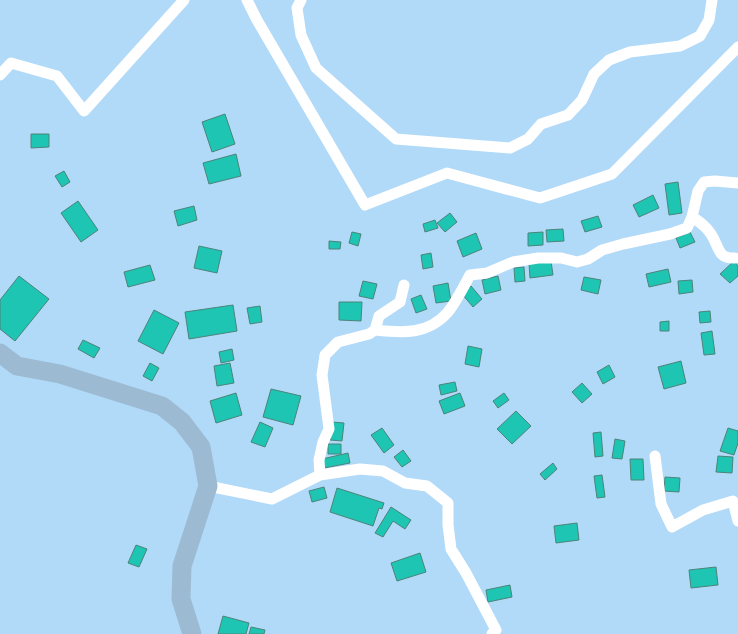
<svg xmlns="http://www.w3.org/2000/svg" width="738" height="634" viewBox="0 0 738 634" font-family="Rubik,sans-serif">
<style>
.building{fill:#1ec5b2;stroke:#4c847a}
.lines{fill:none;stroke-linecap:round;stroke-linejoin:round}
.minor{stroke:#fff;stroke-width:11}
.primary{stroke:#9cbbd3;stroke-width:19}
</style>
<rect width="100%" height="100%" fill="#b1d9f8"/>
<!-- building -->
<path class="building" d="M225,114L235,144L212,152L202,122Z
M31,134H49V147L31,148Z
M236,154L241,176L209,184L203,163Z
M64,171L70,182L62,187L55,176Z
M678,182L682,213L669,215L665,184Z
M653,195L659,208L639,217L633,205Z
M78,201L98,230L81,242L61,213Z
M194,206L197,220L178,226L174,211Z
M450,213L457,222L445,232L437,223Z
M598,216L602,227L585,232L581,221Z
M435,220L438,228L425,232L423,224Z
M563,229L564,241L547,242L546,230Z
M352,232L361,234L358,246L349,243Z
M543,232V245L528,246V233Z
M690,232L695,242L680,248L676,238Z
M476,233L482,249L463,257L457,241Z
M329,241L341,242L340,249H329Z
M199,246L222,251L217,273L194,268Z
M431,253L433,267L423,269L421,255Z
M551,261L553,275L530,278L529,263Z
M734,261L738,266V276L730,283L720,274Z
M150,265L155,280L128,287L124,272Z
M524,267L525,281L515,282L514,268Z
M668,269L671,282L649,287L646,274Z
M19,276L49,299L15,341L0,329V300Z
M498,276L501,290L485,294L482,280Z
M584,277L601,280L598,294L581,290Z
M692,280L693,292L679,294L678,281Z
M363,281L377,284L373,299L359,296Z
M448,283L451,301L436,303L433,286Z
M471,286L482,299L473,307L462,294Z
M421,295L427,309L416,313L411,299Z
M339,302H362L361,321L339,320Z
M233,305L237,331L189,339L185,312Z
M260,306L262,322L250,324L247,308Z
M154,310L179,323L163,354L138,341Z
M710,311L711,322L700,323L699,312Z
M669,321V331H660V322Z
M712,331L715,354L704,355L701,333Z
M83,340L100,348L94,358L78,349Z
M468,346L482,349L479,367L465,364Z
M232,349L234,360L221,363L219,352Z
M681,361L686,383L664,389L658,367Z
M150,363L159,368L152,381L143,376Z
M230,363L234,383L217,386L214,366Z
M609,365L615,377L603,384L597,372Z
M455,382L457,391L441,395L439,385Z
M582,383L592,394L582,403L572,392Z
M271,389L301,396L293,425L263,417Z
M236,393L242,415L216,423L210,401Z
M460,393L465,406L444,414L439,401Z
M504,393L509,400L498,408L493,401Z
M516,411L531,426L512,444L497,429Z
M260,422L273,428L265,447L251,442Z
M332,422L344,423L342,441L330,440Z
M382,428L394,445L384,453L371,435Z
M728,428L738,431V443L734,455L720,451Z
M601,432L603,456L595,457L593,433Z
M615,439L625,441L622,459L612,458Z
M328,444H341V454H328Z
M403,450L411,461L402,467L394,457Z
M348,453L350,463L324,468L322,459Z
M718,456L733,457L732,473L716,472Z
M630,459H643L644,480H631Z
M553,463L557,469L545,480L540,474Z
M602,475L605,497L597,498L594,476Z
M665,477L680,478L679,492L664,491Z
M324,487L327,498L312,502L309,491Z
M337,488L384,503L382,509L379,508L373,526L330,512Z
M391,507L411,520L405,529L393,521L383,537L375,533Z
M577,523L579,540L556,543L554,526Z
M136,545L147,549L139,567L128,563Z
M420,553L426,572L397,581L391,563Z
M716,567L718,585L691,588L689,570Z
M510,585L512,597L488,602L486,590Z
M223,616L249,623L246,634H218Z
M251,627L265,630L264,634H249Z"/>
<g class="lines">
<!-- minor -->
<path class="minor" d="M247,0L257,20L365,205L447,173L540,198L612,174L738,47
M301,0L297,8L301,35L316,68L396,139L510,148L528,139L541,124L568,115L582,100L594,74L609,60L630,52L680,46L700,36L709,20L712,0
M0,75L11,63L57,76L84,111L184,0
M692,217C700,222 706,226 711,234C719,246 717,259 735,258
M375,330C403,333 428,335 448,312C456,302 464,286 470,275L487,273L513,262L538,258H561L577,262L588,259L602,250L623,244L670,234L687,228L692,217L698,191L704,182L715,181L738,183
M655,456L661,504L672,527L703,510L733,501L738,521
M320,475L319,460L323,442L329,429L322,375L325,355L338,342L369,334L375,330L379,316L400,302L404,285
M208,486L272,499L320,475L360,469L383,471L405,483L427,486L448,503V525L451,549L466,573L496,630L492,634"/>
<!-- primary -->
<path class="primary" d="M0,353L17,366L60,374L162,406L182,422L201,447L208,486L182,566L181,599L192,634"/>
</g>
</svg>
